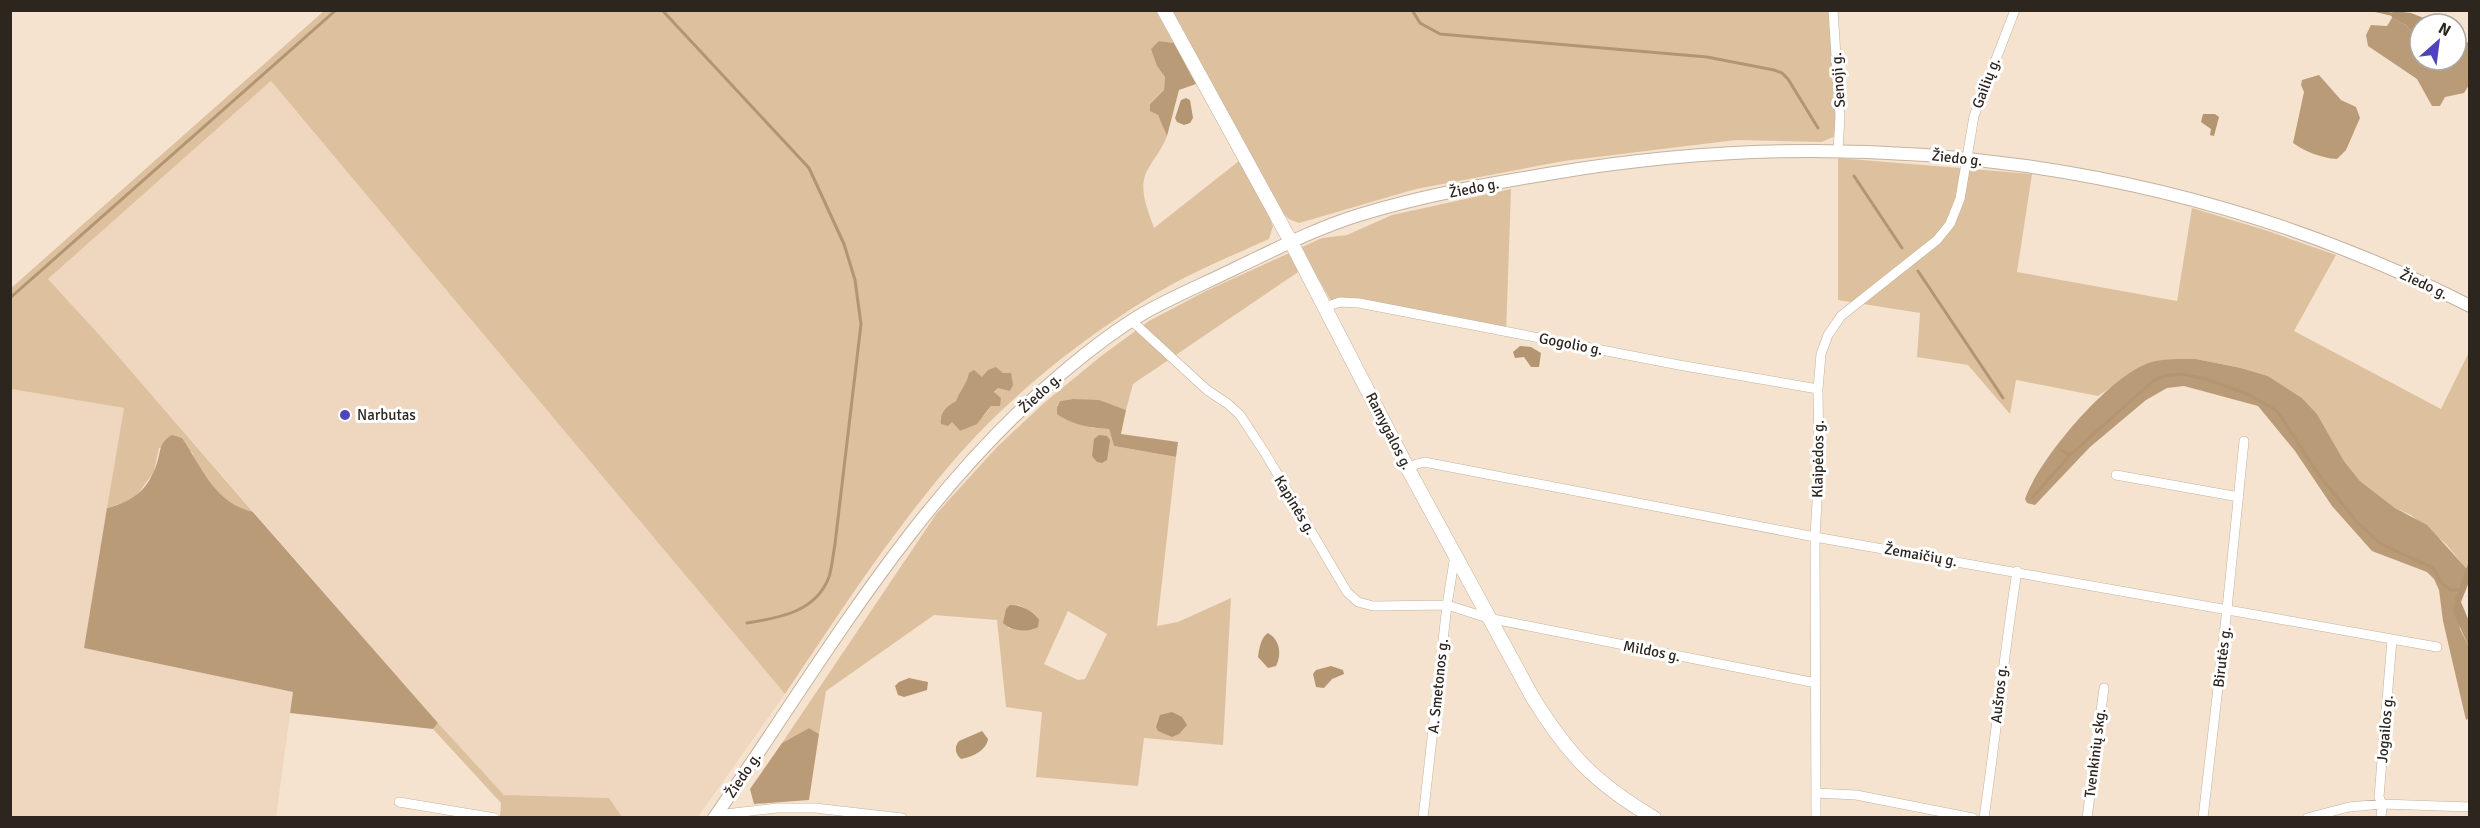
<svg xmlns="http://www.w3.org/2000/svg" width="2480" height="828" viewBox="0 0 2480 828" font-family="Signika,sans-serif">
<style>
.built{fill:#eed7be}
.green{fill:#ddc09e;fill-rule:evenodd}
.forest{fill:#ba9b78}
.water{fill:#b39571}
.lines{fill:none;stroke-linecap:round;stroke-linejoin:round}
.stream{stroke:#b39571;stroke-width:3}
.minor-casing{stroke:#c3b29f;stroke-width:10}
.tertiary-casing{stroke:#c3b29f;stroke-width:14}
.secondary-casing{stroke:#c3b29f;stroke-width:15}
.minor{stroke:#fff;stroke-width:9}
.tertiary{stroke:#fff;stroke-width:12}
.secondary{stroke:#fff;stroke-width:14}
.poi-dot{fill:#4e44bb;stroke:#fff;stroke-width:2}
.labels{text-anchor:middle;stroke-width:6;stroke-linejoin:round;paint-order:stroke}
.street-label{font-size:15px;fill:#2d261f;stroke:#fff}
.poi-label{font-size:15px;fill:#2d261f;stroke:#fff;text-anchor:start}
</style>
<rect width="100%" height="100%" fill="#f5e3cf"/>
<!-- built -->
<path class="built" d="M271,81L785,694L698,817H622L609,798L504,795L438,723L104,340L48,279Z
M10,389L124,408L84,648L293,692L276,817H11Z"/>
<!-- green -->
<path class="green" d="M325,10L1156,11L1174,43L1159,41L1157,66L1165,77L1164,90L1150,104L1161,120L1167,136C1162,149 1155,157 1148,169C1137,187 1148,210 1154,228L1239,161L1269,216L1273,226L1269,239C1227,258 1185,275 1147,299C1079,341 1014,393 961,452C895,527 840,612 785,694L271,81L48,279L104,340L253,512C248,511 242,511 238,509C221,501 199,470 192,452L159,448L154,472L134,499L107,508L124,408L11,389L10,289ZM982,378L998,388C992,394 994,400 991,406C984,419 973,425 960,431L952,422L940,419C944,413 949,409 954,403C967,388 957,387 982,378Z
M1171,11H1829L1836,117L1835,136L1822,142L1736,140L1564,161L1416,189L1299,223L1289,219L1282,212Z
M1838,158L2032,174L2017,272L2177,301L2192,208L2265,230L2336,255L2294,331L2441,409L2469,352L2470,562L2467,569L2446,544L2411,515L2395,508L2360,481L2344,461L2317,414L2302,398L2268,376L2241,368L2196,359L2144,365L2098,396L2016,380L2010,414L1968,365L1917,357L1920,313L1838,300Z
M1511,189L1506,335L1357,306L1335,308L1310,264L1133,384L1126,410C1103,402 1084,397 1060,401L1057,406V414L1093,428L1109,429L1114,446L1176,457L1157,626L1178,622L1231,598L1223,745L1144,738L1138,786L1036,777L1042,712L1006,707L997,620L934,615L826,691L819,734L809,728L782,743L937,513L997,447L1044,403L1100,357L1149,321L1206,291L1322,238L1347,235L1392,215ZM1018,605L1028,610L1033,630L1008,628ZM1068,611L1107,634L1085,679L1078,680L1044,664Z
M438,723L504,795L609,798L622,817H500L501,803L433,729Z"/>
<!-- forest -->
<path class="forest" d="M2392,18L2406,25L2414,35L2420,37V60H2456V44L2469,42V85L2464,93L2445,97L2440,106H2432L2417,79L2368,46L2366,35L2371,25L2387,26Z
M1159,41L1174,43L1196,84L1179,90L1167,136L1158,115L1150,111V104L1164,90L1165,77L1157,66L1151,49Z
M2319,75L2341,100L2356,107L2360,118L2346,150L2337,159C2321,158 2306,152 2293,143L2304,92L2301,85L2302,80Z
M2196,359L2241,368L2268,376L2302,398L2317,414L2344,461L2360,481L2395,508L2427,525L2467,569L2456,594L2460,629L2469,647V718L2466,720L2443,621L2439,590L2434,579L2427,572L2372,551L2332,506L2295,451L2258,406L2184,386L2167,388L2146,400L2090,447L2035,505L2027,503L2025,499C2039,459 2106,380 2146,364C2161,358 2179,359 2196,359Z
M996,367L1003,373H1011L1013,385L1010,391L998,388L994,392L1001,398L1000,406H991L977,424L960,431L952,422L948,426L941,424C939,413 947,406 956,401C960,390 967,384 969,373L974,370L982,377L988,370Z
M1073,399L1099,400L1126,410L1121,434L1178,442L1176,457L1114,446L1109,429C1091,428 1072,425 1057,414V407L1060,401Z
M172,435L182,438C202,467 214,503 253,512L438,723L433,729L290,713L293,692L84,648L107,508C134,501 148,490 157,463C161,451 159,442 172,435Z
M809,728L819,734L809,800L754,804L750,789L782,743Z"/>
<!-- water -->
<path class="water" d="M2395,11L2411,13L2439,24H2420V37L2414,35L2406,25L2392,18L2391,13Z
M1186,98L1190,100L1193,118L1190,123L1184,125L1177,122L1175,118L1181,100Z
M2203,114H2215L2219,117L2214,136L2210,135L2211,129L2201,122Z
M1520,346L1531,347L1541,353L1539,367H1531L1524,357L1515,358L1513,352Z
M1099,435L1107,436L1110,440L1107,460L1102,463L1097,462L1092,456L1094,439Z
M2469,562V582L2461,602L2469,621V647L2453,612L2456,594Z
M1010,605C1021,605 1033,611 1039,620L1038,627C1028,633 1011,631 1003,623L1006,609Z
M1268,633C1280,640 1282,654 1276,666L1268,668L1258,657C1259,649 1261,637 1268,633Z
M1331,666L1343,670L1344,674L1332,679L1324,688L1316,687L1313,674L1316,670Z
M909,678L928,682L927,690L904,697L898,695L895,686L899,682Z
M1172,712L1182,717L1187,725L1179,734L1172,737L1158,731L1156,727L1160,715Z
M982,731L988,739C986,751 972,757 961,759C955,754 954,747 959,741Z"/>
<g class="lines">
<!-- stream -->
<path class="stream" d="M662,10L809,168L844,244L855,280L861,324L835,544C833,555 832,567 829,577C816,612 779,618 747,623
M1412,10L1420,23L1440,34L1707,57L1774,70L1782,73L1788,79L1818,128
M2373,10L2395,15
M1854,176L1902,248
M1918,271L2003,398
M10,298L336,10
M2061,450L2070,455
M2032,498L2070,455L2153,381L2164,376L2181,374L2206,379L2250,395L2277,411L2319,475L2356,521L2381,544L2433,568L2441,582L2450,590H2461"/>
<!-- minor casing -->
<g class="minor-casing">
<path id="minor" d="M1833,10L1840,117L1838,150
M1325,307L1340,302L1359,303L1679,365L1818,389
M1132,321L1207,390L1228,404L1240,415L1265,453L1347,592L1358,602L1373,606L1447,605L1488,618L1816,683
M1407,467L1424,462L1815,537L2437,647
M2116,475L2239,497
M1816,793L1856,795L1973,818
M399,802L495,818
M716,815L777,808H815L902,818
M1423,818L1447,605L1455,555
M1816,818L1815,537L1819,465L1818,389L1821,354L1828,335L1841,316L1937,240L1950,224L1960,199L1974,116L2015,10
M1984,818C1996,736 2004,653 2017,571
M2087,818L2104,688
M2203,818L2227,609L2244,441
M2307,818L2349,807L2382,804L2470,807
M2381,818L2382,804L2379,797L2392,639"/>
</g>
<!-- tertiary casing -->
<g class="tertiary-casing">
<path id="tertiary" d="M714,818C821,664 916,495 1061,374C1087,352 1115,330 1144,313C1174,296 1206,283 1236,268C1276,249 1317,228 1359,215C1424,195 1492,183 1560,172C1870,121 2188,162 2470,306"/>
</g>
<!-- secondary casing -->
<g class="secondary-casing">
<path id="secondary" d="M1164,10L1291,242L1407,467L1533,698C1569,756 1595,783 1654,818"/>
</g>
<!-- minor -->
<use href="#minor" class="minor"/>
<!-- tertiary -->
<use href="#tertiary" class="tertiary"/>
<!-- secondary -->
<use href="#secondary" class="secondary"/>
</g>
<!-- markers -->
<circle class="poi-dot" cx="345" cy="415" r="6"/>
<g class="labels">
<!-- street labels -->
<g class="street-label">
<text transform="translate(1838 80) rotate(-94)" y="5">Senoji g.</text>
<text transform="translate(1986 83) rotate(-69)" y="5">Gailių g.</text>
<text transform="translate(1957 158) rotate(6)" y="5">Žiedo g.</text>
<text transform="translate(1474 188) rotate(-11)" y="5">Žiedo g.</text>
<text transform="translate(2424 284) rotate(25)" y="5">Žiedo g.</text>
<text transform="translate(1571 344) rotate(11)" y="5">Gogolio g.</text>
<text transform="translate(1040 393) rotate(-42)" y="5">Žiedo g.</text>
<text transform="translate(1389 431) rotate(63)" y="5">Ramygalos g.</text>
<text transform="translate(1818 459) rotate(-89)" y="5">Klaipėdos g.</text>
<text transform="translate(1295 505) rotate(59)" y="5">Kapinės g.</text>
<text transform="translate(1921 555) rotate(10)" y="5">Žemaičių g.</text>
<text transform="translate(1652 651) rotate(11)" y="5">Mildos g.</text>
<text transform="translate(2222 657) rotate(-83)" y="5">Birutės g.</text>
<text transform="translate(1438 686) rotate(-84)" y="5">A. Smetonos g.</text>
<text transform="translate(1999 694) rotate(-84)" y="5">Aušros g.</text>
<text transform="translate(2385 729) rotate(-85)" y="5">Jogailos g.</text>
<text transform="translate(2095 753) rotate(-83)" y="5">Tvenkinių skg.</text>
<text transform="translate(743 775) rotate(-56)" y="5">Žiedo g.</text>
</g>
<!-- poi labels -->
<g class="poi-label">
<text x="357" y="420">Narbutas</text>
</g>
</g>
<!-- border -->
<rect width="2480" height="828" fill="none" stroke="#2d261f" stroke-width="24"/>
<!-- north arrow -->
<g transform="translate(2438 42) rotate(28)"><circle r="28" fill="#ffffff" stroke="#aba8a5" stroke-width="1.5"/>
<path d="M0-4.5L10 22L0 15L-10 22Z" fill="#4e44bb"/>
<text y="-9" font-size="16" font-weight="bold" text-anchor="middle" fill="#2d261f">N</text>
</g>
</svg>
